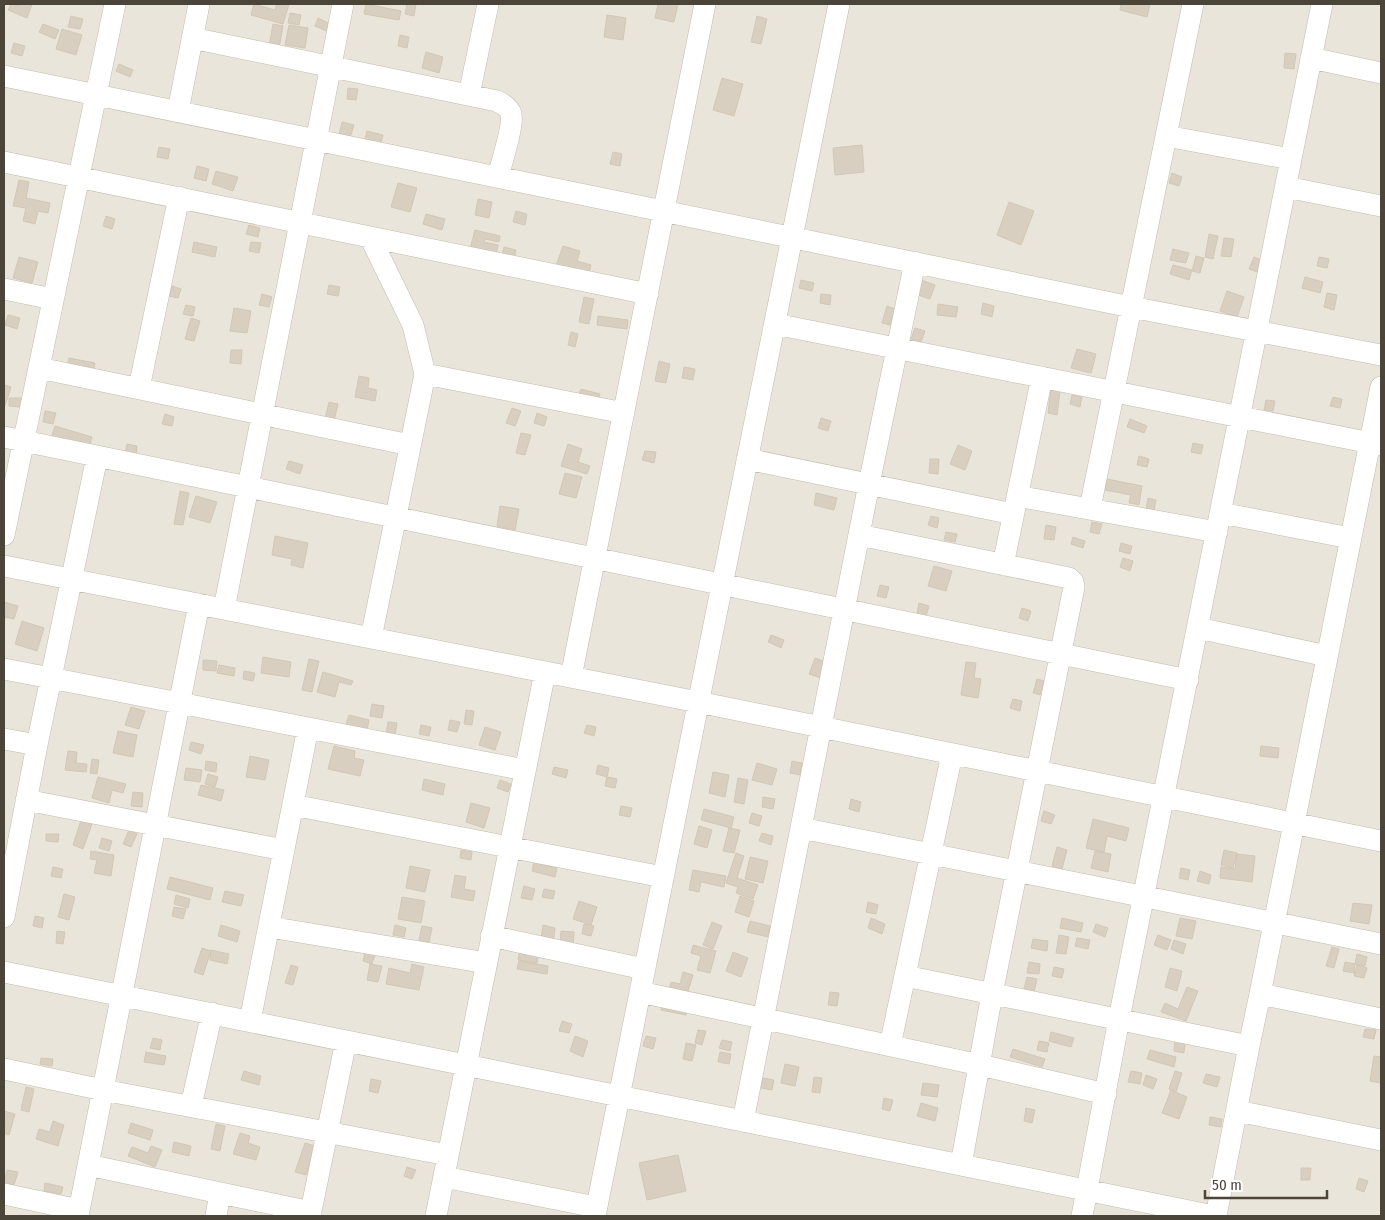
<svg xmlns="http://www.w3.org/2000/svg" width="1385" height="1220" viewBox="0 0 1385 1220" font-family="'Fira Sans Condensed',sans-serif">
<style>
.residential{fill:#eae5da}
.building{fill:#d8cfc1;stroke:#d3c7b4}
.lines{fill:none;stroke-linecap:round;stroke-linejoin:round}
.minor-casing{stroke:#c2bbae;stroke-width:22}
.minor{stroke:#fff;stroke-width:21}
</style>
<rect width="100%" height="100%" fill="#f6f3ec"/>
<!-- residential -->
<path class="residential" d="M4,4H1381V1216H4Z"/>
<!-- building -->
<path class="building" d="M11,4L19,6L20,4H32L27,18L8,10Z
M254,4L275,10L277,4H289L283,24L251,15Z
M366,4L401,11L399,20L364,14Z
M407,4H416L414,16L405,14Z
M658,4H678L674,22L655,18Z
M1121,4H1150L1147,17L1120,10Z
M290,13L301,15L299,25L288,23Z
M607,15L626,18L623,40L604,37Z
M71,16L83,19L80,29L68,27Z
M757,16L767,19L761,44L751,42Z
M318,18L332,25L329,32L315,26Z
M43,24L59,30L55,39L39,32Z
M273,24L283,26L279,48L269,46Z
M289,25L308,28L305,48L285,45Z
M62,29L82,35L76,55L56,49Z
M400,35L409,37L407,48L398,46Z
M14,43L25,46L22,56L11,53Z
M426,52L443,57L439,73L422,68Z
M1285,53L1296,54L1294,69L1284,68Z
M119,64L133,70L130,77L116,71Z
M722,78L743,84L734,116L713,110Z
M348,88L358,89L356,100L347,99Z
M342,122L354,125L350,138L339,135Z
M367,131L383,135L381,143L365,139Z
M862,145L864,172L835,175L833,148Z
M159,147L170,149L168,159L157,157Z
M613,152L622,154L620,166L610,164Z
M197,166L209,169L206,181L194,178Z
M216,171L238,177L233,191L212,184Z
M1172,173L1182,177L1179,186L1169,183Z
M19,180L29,182L26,198L50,203L48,213L38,211L35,224L23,221L26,208L13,206Z
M398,183L417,188L410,212L391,207Z
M478,199L492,202L489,218L475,215Z
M1009,202L1034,211L1021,245L997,235Z
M516,211L527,214L525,225L513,222Z
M426,214L445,219L442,230L423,224Z
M106,216L115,219L112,229L103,226Z
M249,225L260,228L258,237L246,234Z
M475,230L500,236L499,242L485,239L484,242L498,245L496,255L470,249Z
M1209,234L1218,236L1213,259L1205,257Z
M1224,238L1234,239L1231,257L1221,256Z
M194,242L217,247L215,257L192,252Z
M251,242L261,243L259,253L249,251Z
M563,246L580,251L577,261L591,265L588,276L556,266Z
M504,247L516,250L514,259L502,256Z
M1173,249L1189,253L1186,263L1170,260Z
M1196,256L1204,258L1200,273L1192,271Z
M19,257L38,262L32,283L13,278Z
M1254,257L1264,261L1260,273L1249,269Z
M1319,257L1329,259L1327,268L1317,266Z
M1173,265L1192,270L1189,280L1170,274Z
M1305,277L1323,282L1320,293L1302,288Z
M801,280L814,283L812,291L799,288Z
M921,280L935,285L930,299L915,294Z
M329,285L340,287L338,296L327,294Z
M172,286L181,289L178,298L169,296Z
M1227,291L1244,297L1237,317L1220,311Z
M1327,293L1337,295L1334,310L1324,307Z
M262,294L272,297L269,307L259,305Z
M821,294L831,295L830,305L820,303Z
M584,297L594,299L589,324L579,322Z
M983,303L994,306L992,317L981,314Z
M938,304L958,307L956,317L937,315Z
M186,305L195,307L193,316L183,314Z
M887,306L895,309L890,325L882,323Z
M234,308L251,311L247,333L230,331Z
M8,315L20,318L17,329L5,325Z
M598,316L628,320L627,329L597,325Z
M191,318L200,321L194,341L185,339Z
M915,328L925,331L921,342L911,339Z
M571,332L578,334L575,347L568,345Z
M1077,349L1096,354L1091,373L1071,368Z
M231,350H242L241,364L230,363Z
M69,358L95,363L90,386L64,381Z
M659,361L670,364L666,383L655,381Z
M684,367L695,369L693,380L682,378Z
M359,376L369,378L368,388L377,390L375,401L355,397Z
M4,385L11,387L5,406L4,405Z
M581,389L600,394L597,403L578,397Z
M1051,389L1060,391L1057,415L1048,413Z
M1072,395L1082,397L1080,407L1070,404Z
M1333,397L1342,399L1340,408L1330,406Z
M9,398H22L21,407L9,406Z
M1266,400L1275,401L1273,411L1264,410Z
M329,402L338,404L334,421L325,419Z
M512,408L521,411L515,426L506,423Z
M45,411L56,413L53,424L43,422Z
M537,413L547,417L544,426L534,423Z
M165,414L174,417L172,426L162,424Z
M821,418L831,421L828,431L818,428Z
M1130,419L1147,426L1144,433L1127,427Z
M55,426L92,437L89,449L51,438Z
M521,433L531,435L525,455L516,453Z
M1193,443L1203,445L1201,454L1191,452Z
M127,444L137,446L136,457L125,455Z
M568,444L582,449L578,462L590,466L587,474L561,466Z
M958,445L972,451L965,470L950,464Z
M645,451L656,452L654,463L642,460Z
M1139,456L1149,459L1147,467L1137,465Z
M930,459H939L938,474L929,473Z
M289,461L303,465L300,474L286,469Z
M565,473L582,477L576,498L559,494Z
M1107,479L1142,486L1139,505L1129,503L1131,495L1105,490Z
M180,491L189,493L183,525L174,524Z
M816,493L837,498L834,510L814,505Z
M196,496L217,502L210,523L189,517Z
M1148,498L1156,500L1154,511L1146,510Z
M500,506L519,509L515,530L497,526Z
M931,516L939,518L937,528L928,525Z
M1092,522L1102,524L1099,534L1090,532Z
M1046,525L1056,527L1054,540L1044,539Z
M946,532L957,534L955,542L944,540Z
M275,536L308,543L303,568L291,565L292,559L272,555Z
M1073,537L1085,541L1083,548L1071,544Z
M1121,543L1132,546L1130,554L1119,551Z
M1123,558L1133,561L1130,571L1120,567Z
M934,566L952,571L946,591L928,586Z
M880,585L889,587L886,598L877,596Z
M4,602L18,606L14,619L5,617L4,623Z
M919,603L929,606L926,616L917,614Z
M1022,608L1031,611L1028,621L1019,618Z
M22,621L44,628L37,651L15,644Z
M771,635L784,640L781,648L768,642Z
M263,657L291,662L289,677L261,673Z
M815,658L829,663L824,679L809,674Z
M309,659L319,661L312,692L302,690Z
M203,660L217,661L216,671L203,670Z
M966,662L976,663L974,678L981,679L978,698L961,695Z
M219,665L235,668L234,676L217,673Z
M244,671L255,673L253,681L243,679Z
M323,672L353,681L351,685L339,682L335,697L317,692Z
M1037,679L1044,681L1040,695L1033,693Z
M1013,699L1022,701L1020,711L1010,708Z
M372,704L384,706L382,718L370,716Z
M131,707L145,711L139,729L125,725Z
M466,710L474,711L472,725L464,724Z
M349,715L369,720L367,730L346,725Z
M450,720L460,722L457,732L448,730Z
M388,722L397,723L395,735L386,734Z
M421,725L431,727L429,736L419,734Z
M587,725L596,727L594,736L584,733Z
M485,727L501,732L495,750L479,745Z
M118,731L137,735L133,757L113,753Z
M191,742L204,745L201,754L189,750Z
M334,746L355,751L354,758L364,760L360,776L328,769Z
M1261,746L1279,748L1278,758L1260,756Z
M68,751L77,752L76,763L87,764L86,772L65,770Z
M250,756L269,760L265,780L246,777Z
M92,759L99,760L97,774L90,773Z
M206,761L217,763L216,772L205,770Z
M792,761L802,763L800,775L790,773Z
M757,763L777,769L772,785L752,780Z
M598,765L609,768L607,777L596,774Z
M554,767L568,770L566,778L552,774Z
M186,768L202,770L200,782L184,780Z
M713,772L729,775L725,797L709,793Z
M208,774L218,777L215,787L205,784Z
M98,777L126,784L123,793L112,790L109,803L92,798Z
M607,777L617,779L615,788L605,786Z
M738,778L748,780L744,804L734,802Z
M424,779L445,784L443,795L422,790Z
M500,780L511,784L508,792L497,788Z
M201,785L224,790L221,801L198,795Z
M133,792L143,793L142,807L131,806Z
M763,797L775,799L773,809L762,807Z
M851,799L861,802L859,812L849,809Z
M471,803L490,808L484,828L466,822Z
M621,806L632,808L630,817L619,815Z
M704,809L734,817L731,828L701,820Z
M1044,811L1055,815L1051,824L1041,821Z
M752,813L762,816L759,826L749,823Z
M1093,819L1129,828L1126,841L1107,836L1104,852L1086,848Z
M81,820L92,824L83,849L73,845Z
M699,826L712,830L707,848L694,844Z
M729,828L740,830L734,853L723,851Z
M129,830L137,834L131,847L123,844Z
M762,833L773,836L771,845L759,841Z
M46,834H59L58,842L46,841Z
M102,838L112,841L109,851L99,848Z
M1057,847L1067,850L1062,869L1052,866Z
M461,850L472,852L471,860L460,858Z
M1224,850L1237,853L1233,868L1221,865Z
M91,851L114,855L111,876L94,873L97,860L90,859Z
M1095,851L1111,854L1108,872L1091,868Z
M736,853L744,856L737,878L758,885L753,899L736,893L738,887L726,883Z
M1237,854L1255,856L1252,882L1220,878L1221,867L1235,869Z
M750,857L768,861L763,883L745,879Z
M534,862L557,868L555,877L532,871Z
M410,866L430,870L425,892L406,888Z
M53,867L63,869L61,878L51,876Z
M1181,868L1190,870L1188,880L1179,878Z
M693,870L726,876L724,887L701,882L699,892L689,890Z
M1200,871L1211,875L1209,884L1197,881Z
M455,875L466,877L464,889L475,891L473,901L451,897Z
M170,877L213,888L210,900L167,889Z
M524,886L535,889L532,900L521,898Z
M544,889L555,891L553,899L542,897Z
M225,891L244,895L241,906L222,902Z
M64,894L75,897L69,920L58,917Z
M176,895L190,899L188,908L174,904Z
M740,896L754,901L749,917L735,912Z
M402,897L425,901L421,923L398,919Z
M579,901L597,907L591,925L573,919Z
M868,902L878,905L876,914L866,912Z
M1353,903L1372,905L1369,924L1350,921Z
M174,907L186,909L183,919L172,916Z
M35,916L44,918L42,928L33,926Z
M871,918L885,924L882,934L868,928Z
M1062,918L1083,923L1081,932L1060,928Z
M1180,918L1196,921L1192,939L1176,936Z
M750,921L770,926L768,937L747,932Z
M712,922L722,926L713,949L703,945Z
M584,924L594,926L591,936L582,934Z
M1096,924L1108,928L1105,937L1093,932Z
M221,925L240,931L237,942L218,936Z
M395,925L406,928L404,937L393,935Z
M543,925L555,928L553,943L541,940Z
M422,926L432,928L429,942L419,940Z
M57,931L65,932L63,944L56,943Z
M561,931L574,932L573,945L560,944Z
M1059,935L1069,937L1066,954L1056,953Z
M1158,935L1171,940L1167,950L1154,945Z
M1077,938L1090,940L1088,949L1075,946Z
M1033,939L1048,941L1047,951L1031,948Z
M522,940L540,943L537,963L518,960Z
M1174,940L1186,944L1183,954L1171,949Z
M693,945L716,951L710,973L697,970L701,956L691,953Z
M1332,947L1339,949L1334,968L1326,966Z
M202,948L211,951L203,975L194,972Z
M366,949L376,951L372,964L363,961Z
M211,950L229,954L227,964L210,960Z
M733,952L748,958L741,977L726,971Z
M1357,954L1367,957L1365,966L1355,964Z
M519,961L548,966L547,974L517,969Z
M1029,962L1040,964L1039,974L1027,973Z
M1345,962L1355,964L1354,973L1343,971Z
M370,964L382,966L378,982L367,980Z
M412,964L424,967L419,990L386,984L389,968L410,973Z
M291,965L298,967L293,985L285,983Z
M1357,965L1367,968L1364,978L1354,976Z
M1054,967L1064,969L1062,978L1052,976Z
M1170,968L1182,971L1177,991L1165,987Z
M683,972L693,975L687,995L669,990L671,982L680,984Z
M1027,977L1037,979L1034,992L1024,989Z
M1187,987L1198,991L1186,1021L1161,1012L1165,1003L1178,1009Z
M830,992L839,993L837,1006L828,1005Z
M666,993L689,999L686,1015L661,1010Z
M562,1021L572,1024L569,1033L559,1031Z
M1365,1029L1376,1030L1374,1039L1363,1037Z
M698,1030L706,1031L702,1045L695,1043Z
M1051,1032L1074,1038L1071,1047L1049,1041Z
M575,1036L588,1041L583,1057L570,1051Z
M646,1036L656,1038L653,1049L643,1046Z
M153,1038L162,1040L160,1050L150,1048Z
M722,1040L732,1042L730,1051L719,1048Z
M1175,1040L1185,1042L1184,1053L1174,1051Z
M1039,1041L1049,1043L1047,1052L1037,1050Z
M686,1043L696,1045L692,1061L683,1059Z
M1013,1049L1045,1059L1042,1067L1010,1057Z
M1150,1050L1176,1057L1174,1067L1147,1059Z
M146,1052L166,1056L164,1065L144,1062Z
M720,1052L731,1054L729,1064L718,1062Z
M1374,1056L1381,1057V1083L1370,1081Z
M41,1058L53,1059L52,1066L40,1064Z
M785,1064L799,1067L795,1086L781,1083Z
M244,1071L261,1076L259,1085L241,1080Z
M1131,1071L1142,1073L1140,1084L1128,1082Z
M1175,1071L1182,1073L1176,1092L1169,1089Z
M1206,1074L1220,1077L1217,1087L1203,1083Z
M1146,1075L1157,1079L1153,1089L1143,1085Z
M814,1077L822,1078L820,1093L812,1092Z
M763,1078L774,1080L772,1090L761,1088Z
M371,1079L381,1081L378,1093L369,1091Z
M923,1083L939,1085L937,1097L921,1095Z
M26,1087L34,1089L29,1112L21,1110Z
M1171,1090L1187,1097L1179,1119L1162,1113Z
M884,1098L893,1100L890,1111L882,1109Z
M921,1103L938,1108L935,1121L917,1116Z
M1026,1108L1035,1110L1032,1123L1024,1121Z
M4,1111L15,1114L9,1135L4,1133Z
M1210,1117L1222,1119L1221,1127L1209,1125Z
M53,1121L64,1125L58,1146L36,1139L39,1129L50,1132Z
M131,1123L153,1130L150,1140L128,1133Z
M216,1124L225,1126L220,1151L211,1149Z
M240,1133L250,1136L248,1143L260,1147L256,1160L233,1154Z
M174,1142L191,1146L189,1156L172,1152Z
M305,1143L315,1146L306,1175L295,1172Z
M151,1146L162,1150L155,1167L128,1156L132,1147L148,1153Z
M678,1155L686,1191L647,1200L639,1163Z
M407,1167L416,1170L412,1179L404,1176Z
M1301,1168H1311L1310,1180H1301Z
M7,1170L18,1172L14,1185L4,1182Z
M1359,1178L1368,1181L1364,1192L1356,1189Z
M45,1183L63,1187L61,1194L44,1191Z"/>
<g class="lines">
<!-- minor casing -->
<g class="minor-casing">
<path id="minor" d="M192,38L497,101C503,104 510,108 511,114C514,125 501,164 498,177
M1311,58L1381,73
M4,76L1131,307L1381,355
M469,95L488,4
M178,111L199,4
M1166,136L1291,159
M4,162L648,294
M1286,187L1381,206
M370,237L413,325L425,374L371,638
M4,289L53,299
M775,324L1381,445
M39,368L410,445
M425,374L624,413
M139,388L179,197
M4,437L1188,680
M747,459L1013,514
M1017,496L1217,532
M1090,508L1193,4
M1221,513L1350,538
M4,535L115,4
M859,535L1069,578L1073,582L1074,587L992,994L961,1165
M1003,565L1042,377
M4,566L698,702L1381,841
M224,609L343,4
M1198,628L1327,656
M4,669L525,770
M571,677L705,4
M4,739L37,745
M26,800L284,850
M293,805L663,877
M801,828L1381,944
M4,917L37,745L97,457
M269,927L487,963
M491,936L644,969
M4,972L1214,1216
M905,976L1249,1046
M640,992L980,1065L1106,1094
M1260,994L1381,1019
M250,1021L308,728
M890,1046L952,754
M4,1069L103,1090L448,1155
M191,1106L212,1013
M1237,1111L1381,1140
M743,1121L869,484L915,262
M88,1165L311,1212
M444,1177L596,1207
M4,1194L79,1210
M78,1216L199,604
M216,1216L220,1193
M310,1216L346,1041
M436,1216L545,672
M595,1216L839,4
M1082,1216L1119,1019L1322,4
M1216,1216L1249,1046L1260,994L1381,387"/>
</g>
<!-- minor -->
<use href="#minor" class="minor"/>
</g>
<!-- border -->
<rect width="1385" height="1220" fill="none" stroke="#4b4439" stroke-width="10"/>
<!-- scale -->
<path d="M1205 1190v8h122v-8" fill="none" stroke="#4b4439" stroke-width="2.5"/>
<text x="1212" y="1190" font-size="15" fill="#4b4439" stroke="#ffffff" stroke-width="4" paint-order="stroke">50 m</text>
</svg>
